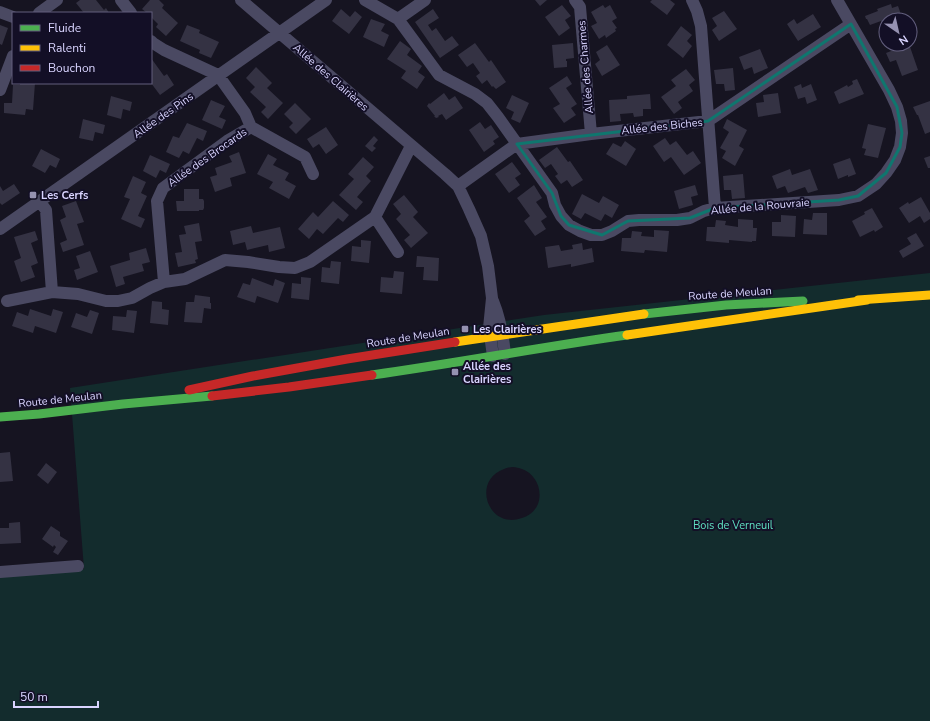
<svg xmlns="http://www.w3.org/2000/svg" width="930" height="721" viewBox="0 0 930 721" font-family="'Nunito Sans',sans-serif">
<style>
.green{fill:#132c2d;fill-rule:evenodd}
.building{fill:#343243}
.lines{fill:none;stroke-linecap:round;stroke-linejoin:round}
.street{stroke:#4a4962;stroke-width:12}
.fast{stroke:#4caf50;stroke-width:9}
.slow{stroke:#ffc107;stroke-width:9}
.jam{stroke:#c62828;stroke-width:9}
.marked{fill:none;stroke:#0f766e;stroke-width:3;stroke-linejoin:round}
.poi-dot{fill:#9591b1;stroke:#130f26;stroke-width:1.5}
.labels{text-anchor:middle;stroke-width:4;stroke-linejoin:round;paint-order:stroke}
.street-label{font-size:11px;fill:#d9d4ff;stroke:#130f26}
.poi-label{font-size:11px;font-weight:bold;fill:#d9d4ff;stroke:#130f26;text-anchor:start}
.park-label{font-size:11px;fill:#5fe0c0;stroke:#130f26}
</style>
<rect width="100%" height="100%" fill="#161421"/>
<!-- green -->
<path class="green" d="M930,273V721H0V576L84,569L70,388L544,315ZM513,467C516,467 519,468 522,469C536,474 543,490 538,504C535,511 529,516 522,518C488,530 471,481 504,469C506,468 510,467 513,467Z"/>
<!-- building -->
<path class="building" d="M80,0H96L104,10L106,8L109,13H88L87,12L84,13L76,3Z
M150,0H159L164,5L162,8L178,23L166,36L156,27L158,24L151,17V13H147L142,9Z
M535,0H547L540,6Z
M652,0H670L675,4L667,15L650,2Z
M891,4L892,8L898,6L903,20H886V27L884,28L881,21L870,25L867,19H866L865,16L878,11L877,9Z
M562,5L571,16L565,20L570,28L559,36L545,17Z
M603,5L605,8L610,5L617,18L612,21L617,28L615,29L616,31L606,38L605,35L599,39L591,26L597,23L591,12Z
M341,9L350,17L355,11L362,17L349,34L332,21Z
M433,9L439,18L428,25L432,31L436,28L445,41L452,36L459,45L440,58L415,22Z
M724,11L737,29L719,41L712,30L717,26L712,18Z
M813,14L821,27L798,41L787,24L794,19L797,24Z
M371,19L385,24L381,31L389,35L384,47L363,37Z
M0,25L8,28L2,45L0,44Z
M187,25L200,30L199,33L219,42L211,58L199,53L200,50L180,41Z
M681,26L692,35L687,41L692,46L683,58L667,45Z
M400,41L411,49L407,55L422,66L418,72L425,77L417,89L401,78L406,71L387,59Z
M475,43L489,62L491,60L506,82L496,89L493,86L492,87L487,80L482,84L476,76L480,73L473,63L467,67L458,55Z
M573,43L574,58L566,59V61H567V67L554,68L552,45Z
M909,44L918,70L902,76L896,60L890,62L886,53Z
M607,45L620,65L602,76L595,64L600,60L596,52Z
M760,49L768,68L754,74L752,67L744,70L739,57Z
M151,58L164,76L167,74L174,85L160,95L151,83Z
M256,67L272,83L267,88L283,103L268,119L261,112L266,107L250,92L255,87L246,78Z
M733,68L735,90L725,91L724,84H716L714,70Z
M686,69L695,80L689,85L693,91L678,102L682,108L674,114L661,97L676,86L671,80Z
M567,76L572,84L566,88L577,104L571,108L576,115L564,123L553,108L560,104L549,88Z
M857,79L864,94L839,104L834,92L847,85L848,87L853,84L852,81Z
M20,83H35L33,110L26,109L25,115L4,113V103H12L13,85H20Z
M801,84L802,88L811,84L817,100L807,104L805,97L798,99L794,87Z
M444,93L449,100L455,96L463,108L446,120L442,114L438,116L439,117L436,118L434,116H435L427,106L429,103L430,104Z
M778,93L781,113L758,117L756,103L764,102L763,95Z
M650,94L651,109H643V116L634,117L633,113L620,114L621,121L610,122L609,100L627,99V96Z
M512,95L529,103L520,123L511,119L514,112L506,108Z
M111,96L132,102L130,111L123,109L121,119L107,115Z
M211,100L225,106L219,117L226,120L222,129L202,120Z
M930,101V132L925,134L918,115H917L913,107Z
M295,103L311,119L296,134L289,127L293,123L284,114Z
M83,119L105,125L103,134L95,132L93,141L79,138Z
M727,119L747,130L739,146L744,149L735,166L722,158L726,151L720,148L729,132L723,128Z
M480,122L485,129L491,125L499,137L493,141L495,144L484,152L469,130Z
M187,123L207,131L203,141L197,138L189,154L183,151L179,158L166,152L173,136L179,138Z
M868,124L886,128L878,158L864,155L866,149L862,148Z
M326,127L338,145L326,154L319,144L313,148L307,139Z
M374,136L378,140L373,146L376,148L372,152L365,146Z
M665,138L670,145L676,141L687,155L693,151L701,163L684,175L671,157L664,162L653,146Z
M625,141L636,149L626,166L606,154L613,143L621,147Z
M557,147L568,162L570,161L583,180L572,187L567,180L561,184L555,176L558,174L551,164L545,168L539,160Z
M41,149L60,159L56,168L50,165L45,173L32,166Z
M239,152L246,173L230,178L232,186L215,192L210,177L217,175L215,168L232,162L229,156Z
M268,154L277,159L273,165L289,173L285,180L296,186L289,199L269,188L273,182L257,174Z
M150,155L170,164L166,173L160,170L156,178L143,171Z
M930,156V168H928L924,158Z
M363,157L374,167L366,176L371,181L357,197L363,202L356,210L339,195L354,179L348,174Z
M850,158L856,174L848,177V175L838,179L833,164Z
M512,162L521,174L515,178L520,185L509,193L495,174Z
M790,169L792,175L810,169L818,190L808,193L805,187L788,193L785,186L777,189L772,176Z
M743,174L745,198L732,199L731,190H724L723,176Z
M133,176L146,182L141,193L147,196L138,216L145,219L141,228L121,219L130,199L124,197Z
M14,184L20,193L2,205L0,203V186L3,191Z
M534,185L542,198L536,202L547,217L541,221L546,229L535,236L524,221L530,216L517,198Z
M695,185L698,195L691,197L693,205L679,209L674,191Z
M184,189H199V199H203L204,201V208L203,210H199V211H177L176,201H184Z
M582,194L599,203L603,196L619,205L612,218L605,214L601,221L585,213L581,219L572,214Z
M404,195L418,212L413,217L428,233L411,248L404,240L410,235L396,219L401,214L393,204Z
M921,197L930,213V219L924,223L920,216L909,223L899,208L908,202L909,204Z
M76,201L84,222L77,224L84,245L63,252L60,243L67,240L60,220L66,217L62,206Z
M333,201L349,215L343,222L338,218L323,234L317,229L309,239L298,229L313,212L318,217Z
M872,208L883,227L875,232L874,230L860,237L852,221L865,214L864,212Z
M813,213H827V235L803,234L804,219L812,220Z
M781,215L796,216L795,237L772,236V222H781Z
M738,219L753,220V228H757L756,241H752V242L729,240V243L706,241L707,227H715L716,220L726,221L725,225L738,227Z
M199,223L202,241L195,242L198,259L195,260L196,263L178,267L175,253L182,252L179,235L186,234L184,226Z
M251,226L253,233L280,227L285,248L269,252L268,245L247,250L245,242L233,245L230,231Z
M654,230L669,231L667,252L645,250L644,253L621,251L622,238H631L632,231L642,232L641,236L654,237Z
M35,231L38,240L31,243L38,263L31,266L35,277L21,282L14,261L21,258L14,237Z
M916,233L924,246L903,258L899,251L911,244L907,238Z
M361,240L371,241L369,263L351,261L352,246L361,247Z
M582,243L583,250L592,248L594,262L571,267V264L548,268L545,247L559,245L561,251L573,249L572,245Z
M146,248L150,262L142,264L144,271L123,277L125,284L116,287L110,266L130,260L129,253Z
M90,251L98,272L77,280L74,270L80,268L76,256Z
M417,256L439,258L438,281L423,280L424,267H416Z
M331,261L341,262L339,284L321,282L322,267L330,268Z
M394,271L404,272L402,294L380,292L381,277L393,278Z
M301,277L311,278L309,300L291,298L292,283L301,284Z
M252,278L273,286L275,279L285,283L278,303L257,296L255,303L237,297L243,283L250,285Z
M195,295L210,297V303H211V309L204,308L202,323L184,322L186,302H194Z
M152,301L162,302V309L169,310L168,325L150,323Z
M30,309L51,316L53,309L63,312L56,333L35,326L33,333L12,326L17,312L28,316Z
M90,310L99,313L92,334L71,327L76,313L87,317Z
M127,310L137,311L134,333L112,330L113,316L126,317Z
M10,452L13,481L0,482V453Z
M46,463L57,472L48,484L37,475Z
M20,522L21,543L0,544V528H9V523Z
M51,526L60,532V536L68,541L58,555L53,552L56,547L54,545L53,547L42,539Z"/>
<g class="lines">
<!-- street -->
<path class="street" d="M121,0L131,13
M241,0L445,174L458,186L469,209L481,236L488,266L492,298L489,328L493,356
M365,0L398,19L439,75L475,94L487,103L498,117L552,193L555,205L561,216L569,225L580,231L591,235H602L612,231L628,221L639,220H677L690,218L704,211L715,208L839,200L858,196L876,184L886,173L895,160L900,147L902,133L901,121L897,107L889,90L837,0
M575,0L580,7L591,134
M692,0L697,11L701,26L715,208
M0,12L13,17
M39,13L57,0
M398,19L425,0
M151,41L153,43L164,50L218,75L245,113L251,127L227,141L163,188L157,201L164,282
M0,90L13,56
M251,127L305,157L313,174
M458,186L517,144L591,134L708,121L851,24
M40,202L46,210L52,292
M375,217L398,252
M0,229L326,0
M7,301L52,292L78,294L106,301H118L132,298L150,288L164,282L185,279L225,260L248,262L279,267L295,268L310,262L375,217L411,146
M493,301C500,318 503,335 505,354
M0,572L78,566"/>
<!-- fast -->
<path class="fast" d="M644,314L726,305L803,301
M372,375C457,363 542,347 627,335
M0,417L39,414L123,404L212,396"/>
<!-- slow -->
<path class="slow" d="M858,300L930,295
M627,335L867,300
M455,342L644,314"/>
<!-- jam -->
<path class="jam" d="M189,390L253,376L347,359L455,342
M212,396L289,387L372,375"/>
</g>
<!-- marked area -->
<path class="marked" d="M851,24L897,107L902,133L900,147L886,173L858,196L839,200L715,208L690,218L628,221L602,235L569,225L561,216L552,193L517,144L708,121Z"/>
<!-- markers -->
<g class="poi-dot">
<rect x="29" y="191" width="8" height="8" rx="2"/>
<rect x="461" y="325" width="8" height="8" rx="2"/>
<rect x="451" y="368" width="8" height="8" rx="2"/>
</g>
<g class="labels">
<!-- street labels -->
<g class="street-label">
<text transform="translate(585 67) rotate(-95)" y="4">Allée des Charmes</text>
<text transform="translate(331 77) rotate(41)" y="4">Allée des Clairières</text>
<text transform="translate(163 115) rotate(-35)" y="4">Allée des Pins</text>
<text transform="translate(662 126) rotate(-6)" y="4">Allée des Biches</text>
<text transform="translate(207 157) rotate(-35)" y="4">Allée des Brocards</text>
<text transform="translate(760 206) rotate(-5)" y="4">Allée de la Rouvraie</text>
<text transform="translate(730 293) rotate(-4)" y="4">Route de Meulan</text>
<text transform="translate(408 337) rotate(-9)" y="4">Route de Meulan</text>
<text transform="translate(60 399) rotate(-6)" y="4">Route de Meulan</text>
</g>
<!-- poi labels -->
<g class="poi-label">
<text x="41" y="199">Les Cerfs</text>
<text x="473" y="333">Les Clairières</text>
<text x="463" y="370">Allée des<tspan x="463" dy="13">Clairières</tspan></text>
</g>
<!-- park labels -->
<g class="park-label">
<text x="733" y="529">Bois de Verneuil</text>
</g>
</g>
<!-- legend -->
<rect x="12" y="12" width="140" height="72" fill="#130f26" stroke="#625e7d"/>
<rect x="20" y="25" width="20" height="6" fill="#4caf50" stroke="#625e7d"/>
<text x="48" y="32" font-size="12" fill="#d9d4ff">Fluide</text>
<rect x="20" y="45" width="20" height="6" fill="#ffc107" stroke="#625e7d"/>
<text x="48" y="52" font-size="12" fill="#d9d4ff">Ralenti</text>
<rect x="20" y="65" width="20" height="6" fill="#c62828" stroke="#625e7d"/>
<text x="48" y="72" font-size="12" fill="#d9d4ff">Bouchon</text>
<!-- north arrow -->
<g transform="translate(898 32) rotate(146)"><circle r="19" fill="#130f26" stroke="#625e7d"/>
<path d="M0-3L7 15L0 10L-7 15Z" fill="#9591b1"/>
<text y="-6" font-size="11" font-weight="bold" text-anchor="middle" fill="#d9d4ff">N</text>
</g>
<!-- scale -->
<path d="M14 701v6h84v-6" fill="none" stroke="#d9d4ff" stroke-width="2"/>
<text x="20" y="701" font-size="12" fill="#d9d4ff" stroke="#130f26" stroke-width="3" paint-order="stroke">50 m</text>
</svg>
